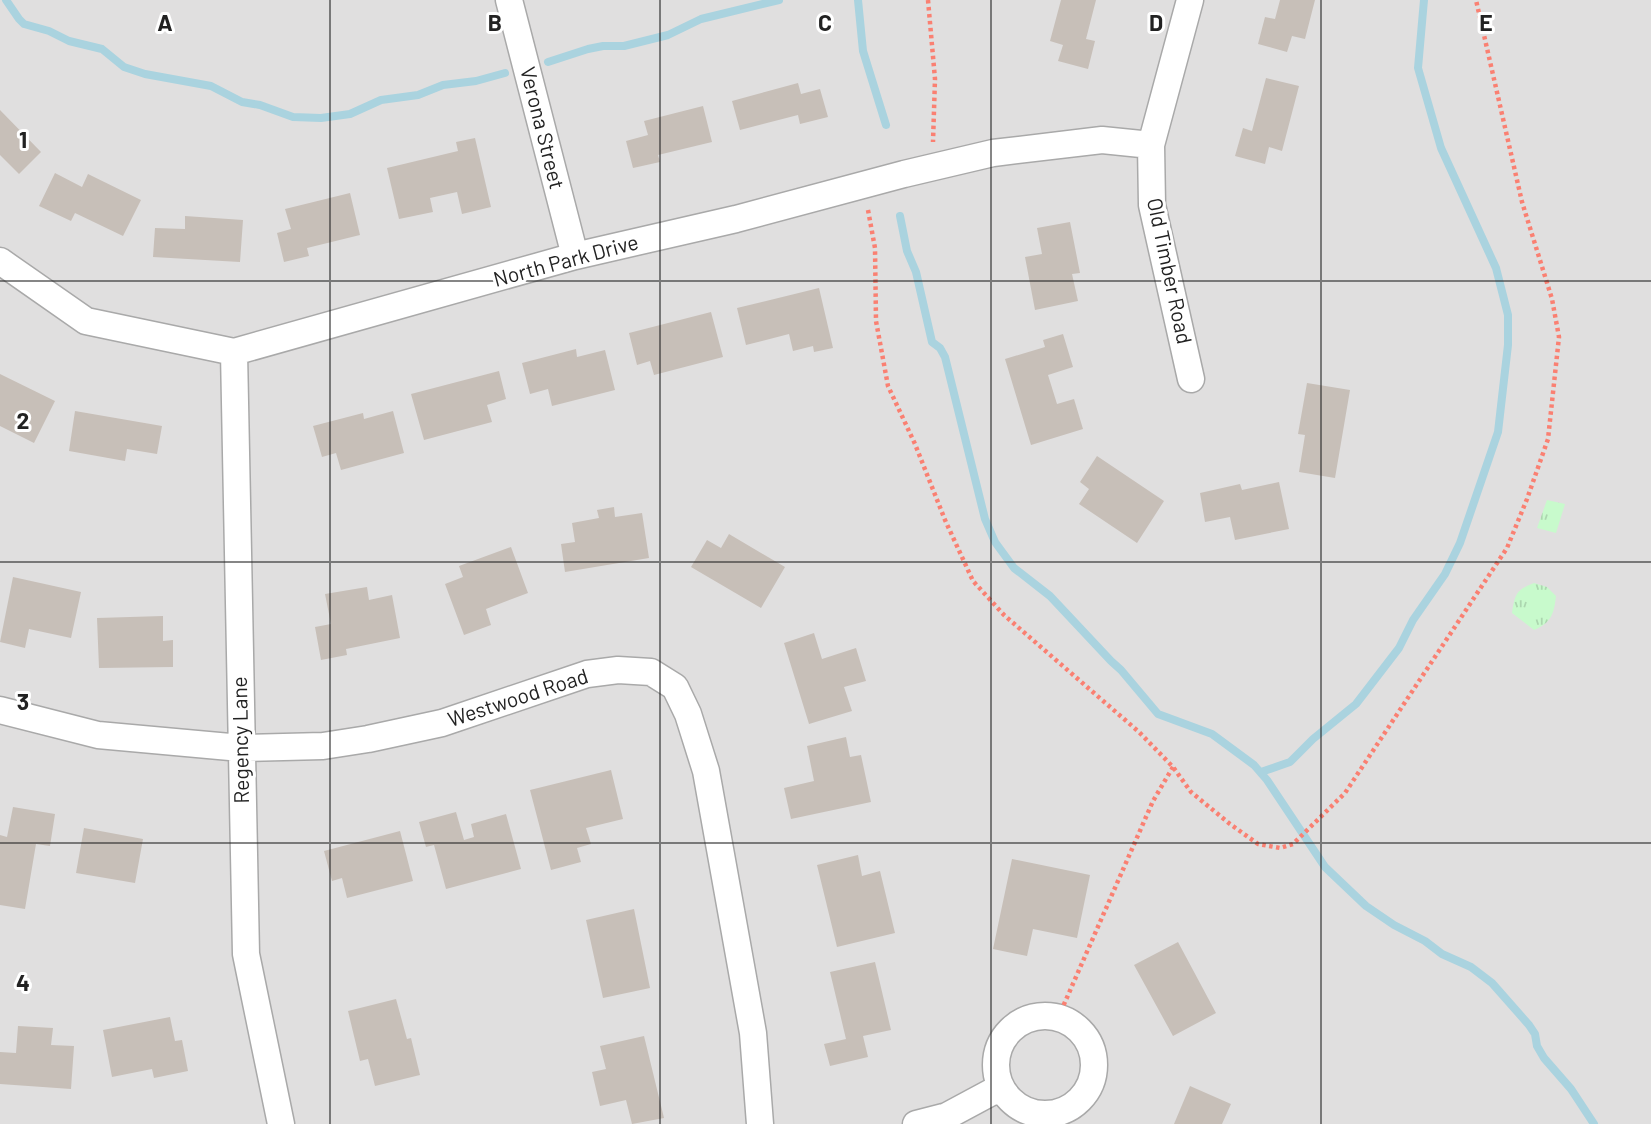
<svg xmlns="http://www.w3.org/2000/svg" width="1651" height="1124" viewBox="0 0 1651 1124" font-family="Barlow,sans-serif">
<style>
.residential{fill:#e0dfdf}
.park{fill:url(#park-tufts)}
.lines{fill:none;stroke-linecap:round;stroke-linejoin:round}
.stream{stroke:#aad3df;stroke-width:8}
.building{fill:#c7bfb8}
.street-casing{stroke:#a9a9a9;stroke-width:29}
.path{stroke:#fa8072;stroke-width:4.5;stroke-dasharray:3.5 3.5;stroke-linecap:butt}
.street{stroke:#fff;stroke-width:26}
.grid{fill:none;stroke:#222;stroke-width:2;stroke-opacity:0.55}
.labels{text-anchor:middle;stroke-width:6;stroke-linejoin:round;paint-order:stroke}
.street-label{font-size:21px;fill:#222;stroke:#fff}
.grid-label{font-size:23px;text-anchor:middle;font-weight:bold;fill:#222;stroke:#fff;stroke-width:6;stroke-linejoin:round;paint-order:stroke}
</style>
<defs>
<pattern id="park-tufts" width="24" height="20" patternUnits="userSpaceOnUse" patternTransform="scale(1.75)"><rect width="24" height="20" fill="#c8facc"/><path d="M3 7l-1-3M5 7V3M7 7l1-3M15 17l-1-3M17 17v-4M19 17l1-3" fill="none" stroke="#acd6af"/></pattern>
</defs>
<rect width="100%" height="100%" fill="#f2efe9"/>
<!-- residential -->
<path class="residential" d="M0,0H1651V1124H0Z"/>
<!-- park -->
<path class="park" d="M1547,500L1565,504L1556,533L1537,528Z
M1534,583L1547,587L1556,596C1554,614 1551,623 1534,630L1512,613C1515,594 1516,590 1534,583Z"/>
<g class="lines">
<!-- stream -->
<path class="stream" d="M6,0L19,19L24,24L49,31L69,41L102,49L124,67L145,74L211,86L242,102L260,105L293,117L321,118L350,114L381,100L418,95L443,85L476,81L505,73
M858,0L863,51L886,125
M548,62L588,49L603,46H624L668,35L701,19L779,0
M900,216L907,251L916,272L932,342L940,348L945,357L985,519L995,542L1014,568L1050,596L1111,661L1121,670L1158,714L1212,734L1254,765L1267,780L1325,867L1366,906L1394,925L1425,941L1442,954L1471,967L1492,983L1529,1025L1535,1034L1537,1046L1544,1058L1571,1089L1594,1124
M1261,772L1290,762L1313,739L1356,704L1399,648L1413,620L1445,574L1460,543L1498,432L1508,345V315L1496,268L1441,148L1418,68L1424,0"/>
</g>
<!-- building -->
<path class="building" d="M1061,0H1096L1086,39L1095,41L1088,69L1058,61L1063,45L1050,41Z
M1280,0H1315L1305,39L1292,36L1287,52L1258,44L1265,17L1275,19Z
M1266,78L1299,86L1282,151L1269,147L1265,164L1235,156L1243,128L1252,131Z
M798,83L801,94L820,89L828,117L800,124L798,115L740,130L732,101Z
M703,106L712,142L658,155L660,162L633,168L626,141L648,135L644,121Z
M0,110L41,152L19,174L0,155Z
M475,138L491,207L462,214L457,192L430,198L433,212L399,219L387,168L458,151L456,142Z
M55,173L82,187L88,174L141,200L123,236L75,213L71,221L39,206Z
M350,193L360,235L307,248L309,256L284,262L277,233L291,229L285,209Z
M185,216L243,220L240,262L153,257L155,228L185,229Z
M1070,222L1080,273L1072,274L1078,301L1035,310L1025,257L1042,254L1037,228Z
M819,288L833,348L814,352L813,346L793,351L789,334L746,345L737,308Z
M711,312L723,357L654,375L650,361L637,365L629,333Z
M1063,334L1073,367L1048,375L1057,404L1074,399L1083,429L1031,445L1005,359L1045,347L1043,340Z
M576,349L577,357L605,350L615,390L552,406L548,389L530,394L522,363Z
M499,371L506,399L487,405L492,422L424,440L411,394Z
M0,374L55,401L34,443L0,426Z
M1307,383L1350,390L1335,478L1299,472L1305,435L1298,434Z
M75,411L162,426L157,454L127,449L125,461L69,451Z
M393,411L404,453L341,470L336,453L322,457L313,426L363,413L364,419Z
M1097,456L1164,501L1137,543L1079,504L1089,489L1080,482Z
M1279,482L1289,529L1235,540L1230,517L1205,522L1200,493L1240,484L1242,490Z
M614,507L615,517L642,513L649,558L565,572L561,544L575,542L572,523L599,518L597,510Z
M729,534L785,567L761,608L691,567L707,540L721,548Z
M511,547L528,593L486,609L491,625L464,635L445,584L463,577L459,566Z
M13,577L81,592L71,638L29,629L25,648L0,642Z
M367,587L369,600L392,595L400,638L346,649L347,655L321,660L315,627L331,624L325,594Z
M163,616V641L173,640V667L99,668L97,618Z
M814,633L822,659L856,648L866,681L844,687L852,711L809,724L784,643Z
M846,737L850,757L861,755L871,802L791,819L784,788L814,781L807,746Z
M611,770L623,819L586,828L591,844L577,848L581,862L551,870L530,790Z
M13,807L55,814L50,846L36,844L25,909L0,905V835L7,837Z
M456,812L464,840L474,837L471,824L506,814L521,869L446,889L434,845L426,847L419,822Z
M84,828L143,839L135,883L76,873Z
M400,831L413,881L347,898L342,878L332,881L324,851Z
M858,855L862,876L880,871L895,933L837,947L817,865Z
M1012,859L1090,875L1077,938L1033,929L1027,956L993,949Z
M634,909L650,988L603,998L586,920Z
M1178,942L1216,1013L1173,1036L1134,965Z
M875,962L891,1030L863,1036L868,1057L830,1066L824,1044L846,1039L830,972Z
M396,999L407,1039L411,1038L420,1075L375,1086L368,1059L360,1061L348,1011Z
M170,1017L175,1041L182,1040L188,1071L154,1078L152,1069L112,1077L103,1030Z
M18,1026L53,1028L51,1045L74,1046L71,1089L0,1084V1052L16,1053Z
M644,1036L664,1118L632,1124L626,1100L600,1106L592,1072L606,1069L600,1046Z
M1190,1086L1231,1104L1222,1124H1174Z"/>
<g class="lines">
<!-- street casing -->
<g class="street-casing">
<path id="street" d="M509,0L575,256
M1190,0L1151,145L1152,205L1191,379
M0,261L86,321L234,352L575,256L736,219L904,174L993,153L1102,140L1151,145
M234,352L246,954L281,1124
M0,710L98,735L241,748L323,746L368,739L442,723L587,674L618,670L651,672L675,687L688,714L706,771L753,1033L760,1124
M996 1065a49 49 0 1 1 98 0a49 49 0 1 1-98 0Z
M916,1124L947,1116L1001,1087"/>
</g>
<!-- path -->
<path class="path" d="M928,0L935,79L933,142
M868,210L875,248L876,321L888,386L915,444L945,520L973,581L1004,615L1139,732L1173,767L1191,792L1230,824L1258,844L1280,848L1293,844L1345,793L1507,548L1527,499L1548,439L1559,337L1552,299L1522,202L1476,0
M1058,1018L1153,801L1173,767"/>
<!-- street -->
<use href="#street" class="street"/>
</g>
<!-- grid -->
<path class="grid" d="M330,0V1124M660,0V1124M991,0V1124M1321,0V1124M0,281H1651M0,562H1651M0,843H1651"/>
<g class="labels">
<!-- street labels -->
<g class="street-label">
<text transform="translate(542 128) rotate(76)" y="7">Verona Street</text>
<text transform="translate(566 261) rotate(-15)" y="7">North Park Drive</text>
<text transform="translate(1169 271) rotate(78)" y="7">Old Timber Road</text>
<text transform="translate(518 698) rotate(-18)" y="7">Westwood Road</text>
<text transform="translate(241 740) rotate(-91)" y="7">Regency Lane</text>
</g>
</g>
<g class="grid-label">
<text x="165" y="31">A</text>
<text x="495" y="31">B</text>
<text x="825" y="31">C</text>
<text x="1156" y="31">D</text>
<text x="1486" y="31">E</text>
<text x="23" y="148">1</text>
<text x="23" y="429">2</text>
<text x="23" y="710">3</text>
<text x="23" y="991">4</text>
</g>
</svg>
